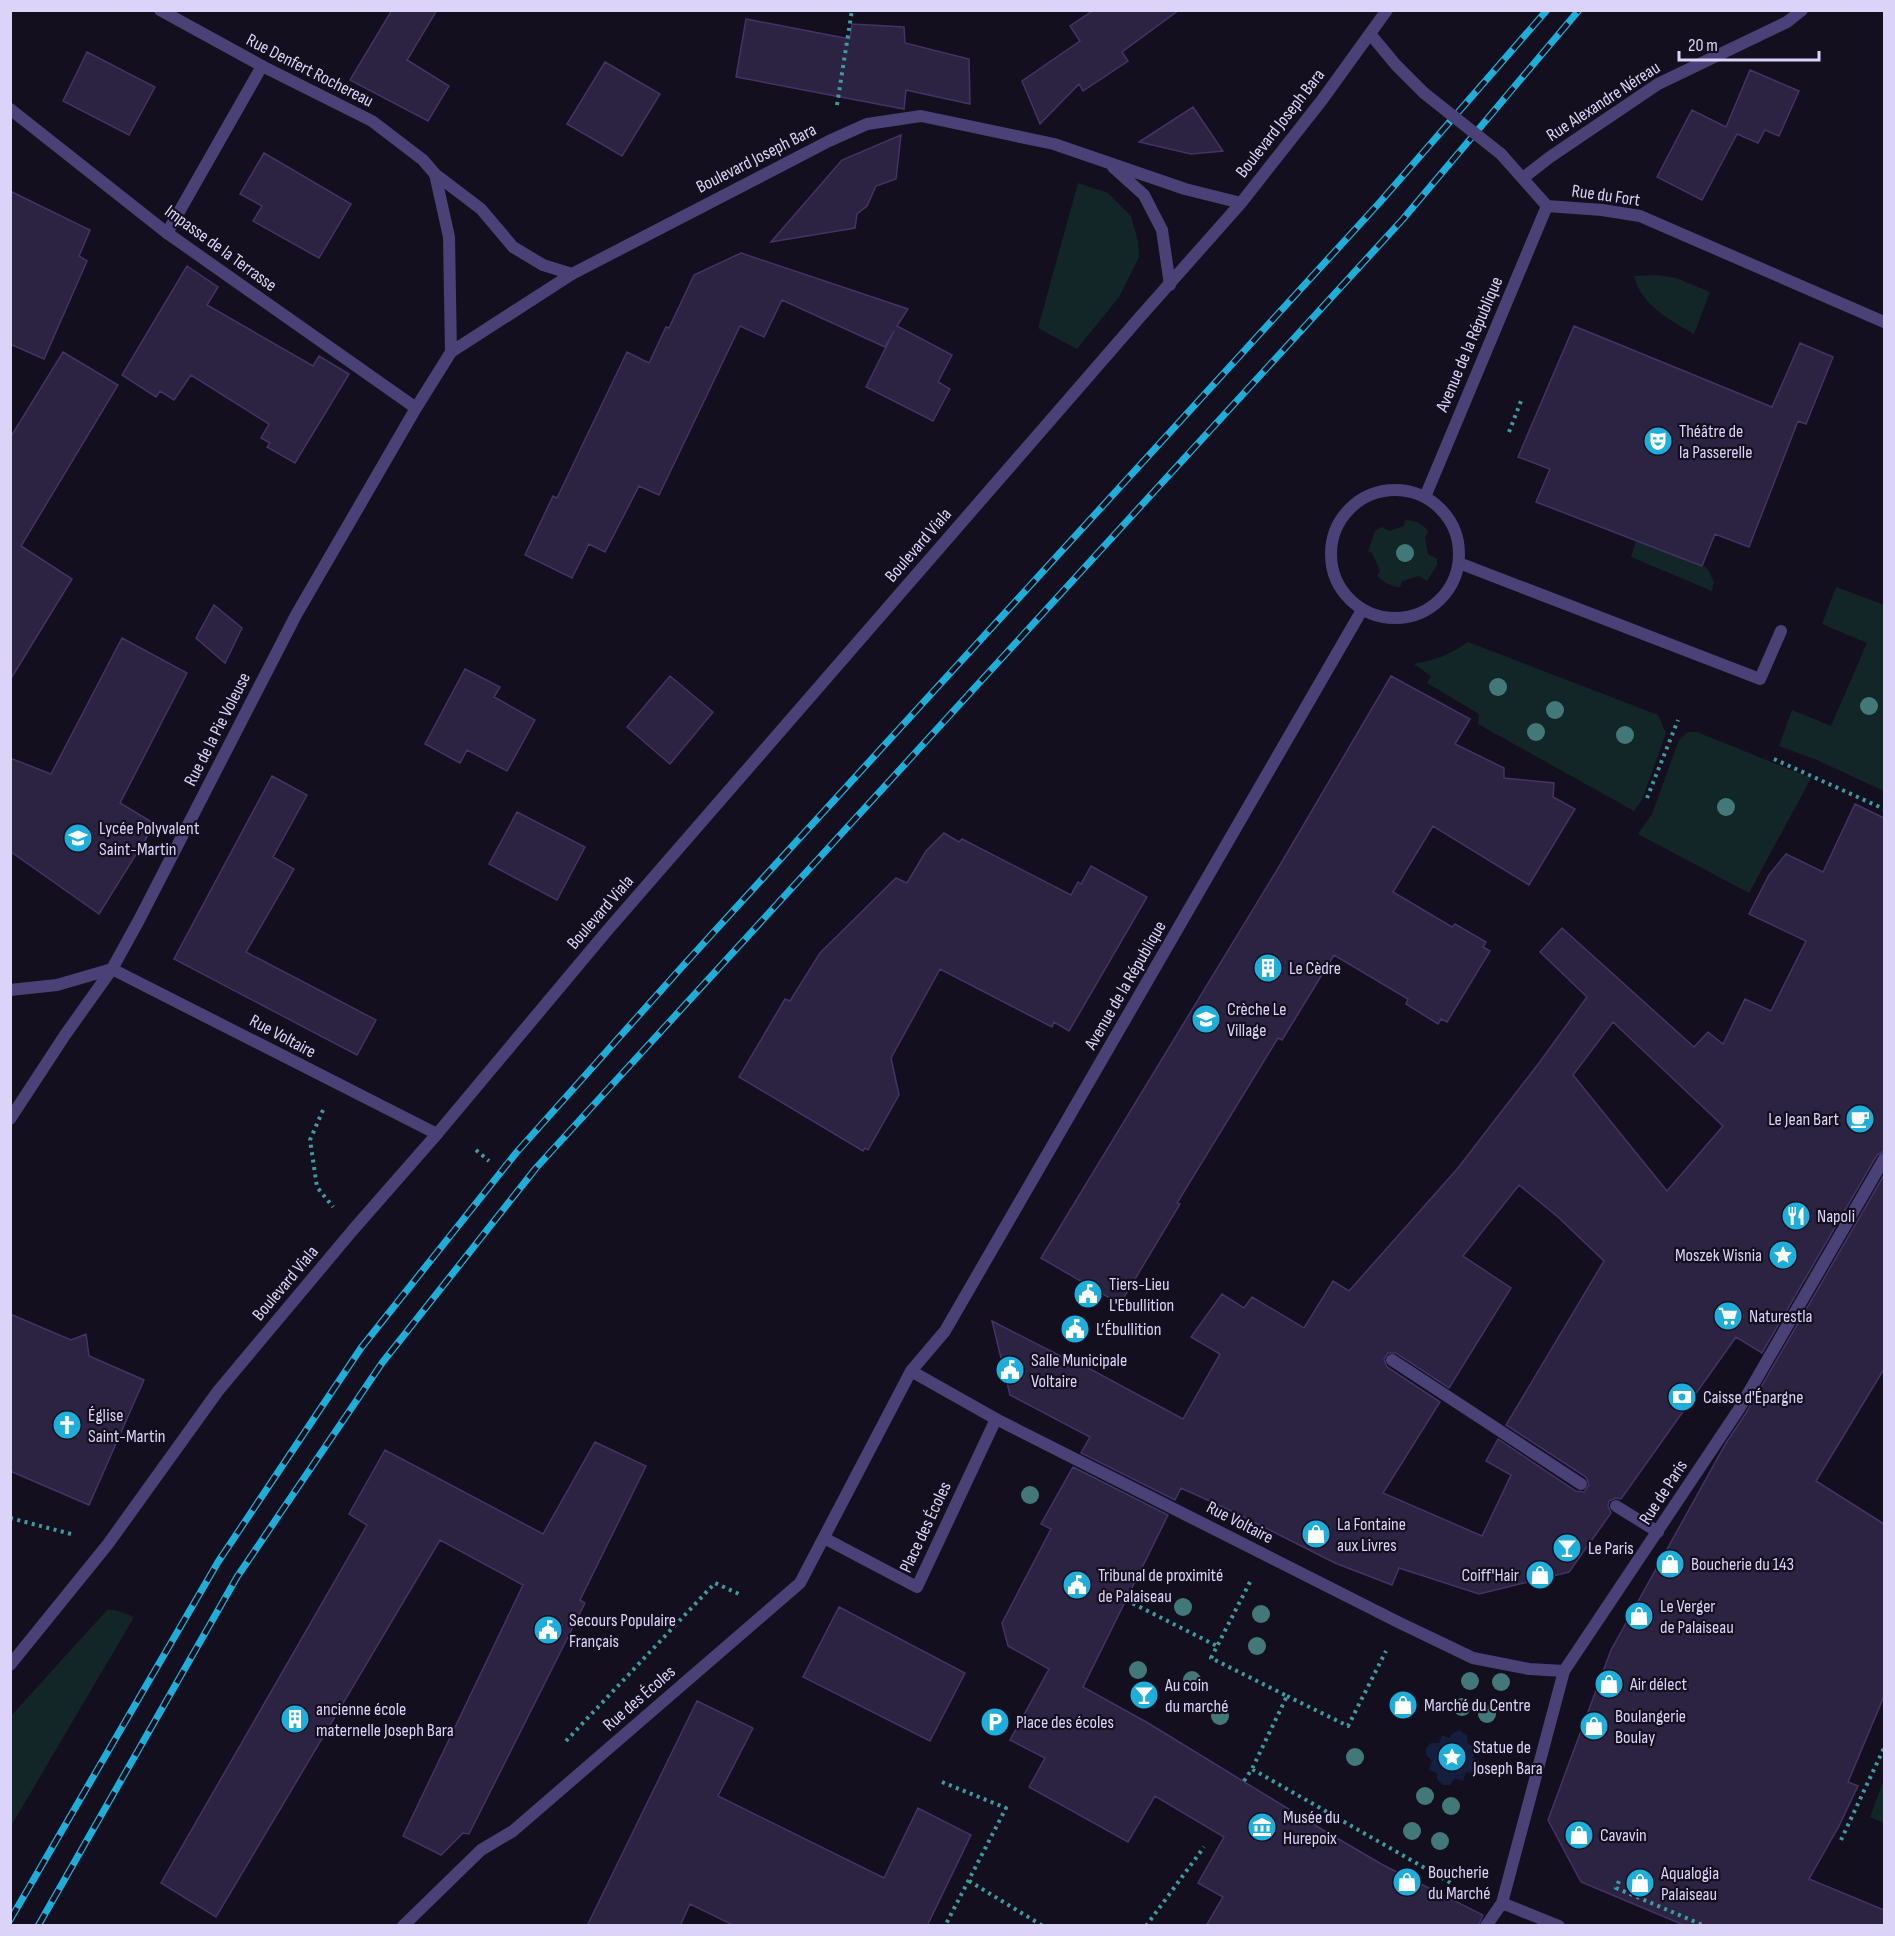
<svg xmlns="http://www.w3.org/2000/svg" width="1895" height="1936" viewBox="0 0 1895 1936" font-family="'Sofia Sans Condensed',sans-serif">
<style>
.green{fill:#132627}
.water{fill:#141e3e}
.building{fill:#2c2241;stroke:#436;stroke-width:1.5;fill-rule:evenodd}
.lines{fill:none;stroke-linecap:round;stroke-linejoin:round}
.path{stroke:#3e9ba2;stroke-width:4;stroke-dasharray:3 4.5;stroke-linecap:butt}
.service{stroke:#4a4177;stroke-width:12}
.pedestrian{stroke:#4a4177;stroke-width:12}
.minor{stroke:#4a4177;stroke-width:12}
.tertiary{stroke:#4a4177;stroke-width:12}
.rail-casing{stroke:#1faed9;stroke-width:7}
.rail{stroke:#140f1e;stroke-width:4.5;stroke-dasharray:14;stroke-linecap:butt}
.minor-bridge{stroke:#4a4177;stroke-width:12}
.tree{fill:#437878}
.labels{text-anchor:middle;stroke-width:4.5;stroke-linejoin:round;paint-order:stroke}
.street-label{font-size:18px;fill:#dcd3f9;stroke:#140f1e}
.poi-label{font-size:18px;fill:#dcd3f9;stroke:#140f1e;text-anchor:start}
</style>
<rect width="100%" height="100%" fill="#140f1e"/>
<!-- green -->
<path class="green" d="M1078,183L1108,193L1131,216L1138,242L1139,257L1119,297L1077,349L1038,328Z
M1658,275L1676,278L1710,292L1694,334C1670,320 1641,305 1634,276Z
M1405,520C1414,520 1425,524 1428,532L1425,537L1428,554L1437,559V565L1427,581L1419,576L1402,581L1400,587C1390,587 1385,582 1377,576L1380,571L1372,553L1368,551L1375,531L1382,527L1389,531L1404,526Z
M1636,541L1707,568L1714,582L1712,591L1631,557Z
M1836,587L1882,604L1881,609L1884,601V791L1817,760L1779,746L1792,710L1831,726L1867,643L1822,624Z
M1468,642L1658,715L1666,733L1642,800L1634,811L1478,724L1479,714L1427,683L1431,676L1414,664C1434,660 1450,655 1468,642Z
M1688,732H1697L1811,778L1749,893L1638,834L1652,814L1679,740Z
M107,1610H115L134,1617L11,1826V1716Z
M1884,1780V1823L1870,1817Z"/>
<!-- water -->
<path class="water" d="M1459,1730L1467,1735L1468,1744L1477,1747L1473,1757L1477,1761L1478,1766L1473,1773L1466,1772L1463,1781L1455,1778L1450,1785H1443L1437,1779V1773L1429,1770L1432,1761L1426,1755V1749L1431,1743H1439L1442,1735L1449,1738L1452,1734Z"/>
<!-- building -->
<path class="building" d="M392,10H437L407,60L449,86L428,121L350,80Z
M1094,10H1179L1122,52L1128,61L1083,91L1079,84L1040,124L1022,81L1080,41L1070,26Z
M746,19L850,39L852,24L904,27L905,43L969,59L970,104L906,90L904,109L736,77Z
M87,52L155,87L129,135L63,101Z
M605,62L660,94L622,156L567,124Z
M1750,70L1799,91L1779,136L1765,130L1758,143L1737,134L1702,200L1657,177L1692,110L1726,127Z
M1193,107L1223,151L1191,154L1139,142Z
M901,135L896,179L876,186L867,206L857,214L855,228L771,242L842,160Z
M264,153L351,204L319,258L253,221L262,206L240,194Z
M10,191L90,230L79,256L87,261L44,359L10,344Z
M741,253L908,309L897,326L952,355L938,382L950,389L933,421L866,387L894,331L885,347L782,300L764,337L740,326L659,495L639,486L605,552L589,544L572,578L525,555L553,496L557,498L627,352L649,363L666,327L669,328L694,275Z
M187,266L218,287L207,305L313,366L319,356L349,374L295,463L267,447L270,443L261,438L269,424L191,375L174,400L160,391L156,397L122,375Z
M1574,326L1772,407L1800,343L1833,357L1806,424L1798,421L1749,547L1715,534L1702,566L1536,502L1550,469L1518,457Z
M63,352L118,385L21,546L72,579L10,680V438Z
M214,605L242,628L225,663L196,638Z
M122,638L187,673L120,803L155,824L99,914L10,851V758L51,774Z
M465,669L500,687L494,697L535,720L507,771L467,750L460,763L425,744Z
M670,676L713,712L670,764L627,727Z
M1391,676L1470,719L1455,744L1504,768V778L1554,783L1553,797L1575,809L1529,885L1433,826L1393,892L1452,927L1455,924L1486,942L1483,947L1490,951L1447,1022L1441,1019L1438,1024L1406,1004L1408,999L1334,955L1282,1040L1278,1038L1177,1203L1180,1204L1120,1304L1041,1258L1280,865Z
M272,776L307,795L273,857L294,869L246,952L376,1020L357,1055L174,959Z
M1855,804L1884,818V1151L1877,1155L1762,1353L1736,1337L1621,1499L1616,1498L1609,1501L1608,1506L1611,1513L1569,1572L1479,1594L1399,1568L1392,1585L1335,1563L1236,1513L1181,1488L1175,1500L1081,1453L1090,1437L1010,1395L992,1321L1078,1365L1079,1363L1183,1419L1220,1354L1191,1337L1222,1294L1244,1308L1252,1297L1304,1328L1333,1281L1349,1291L1458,1168L1539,1063L1587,997L1540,952L1562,928L1694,1047L1708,1032L1723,1044L1745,999L1771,1011L1806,941L1749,914L1769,875L1786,854L1823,872ZM1613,1022L1723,1126L1667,1191L1573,1075ZM1519,1185L1558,1217L1604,1261L1506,1425L1586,1477L1589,1485L1584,1492L1576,1491L1498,1439L1486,1461L1511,1475L1482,1536L1383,1493L1440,1402L1387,1367L1384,1359L1388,1353H1396L1449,1388L1511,1288L1463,1256Z
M517,812L585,847L557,900L489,864Z
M944,833L959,842L962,839L1071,895L1078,882L1081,884L1091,866L1147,897L1069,1031L1054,1022L1052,1027L940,969L891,1058L899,1095L868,1150L865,1148L863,1151L739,1077L785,999L790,1001L820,953L896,878L907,883L926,851Z
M1884,1175V1369L1816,1481L1884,1524V1696L1848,1782L1858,1786L1839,1826L1809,1879L1884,1910V1926H1686L1581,1882L1548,1820L1611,1650L1726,1443L1746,1413Z
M10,1314L71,1340L86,1334L89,1356L144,1380L89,1505L10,1471Z
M595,1442L646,1466L580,1600L585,1603L469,1834L463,1833L441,1855L403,1836L523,1585L440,1540L216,1917L161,1883L367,1525L349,1514L385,1450L543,1534Z
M1073,1467L1168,1515L1083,1687L1148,1723L1323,1830L1383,1865L1483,1915L1478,1926H1206L1223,1897L1198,1883L1224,1837L1155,1796L1128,1842L1029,1787L1045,1758L1010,1740L1049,1669L1008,1646L1002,1623L1051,1529L1041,1524Z
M839,1607L965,1673L930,1741L803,1677Z
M697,1701L753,1728L718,1796L884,1878L918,1808L971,1835L927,1926H735L690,1904L680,1926H587Z"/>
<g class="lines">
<!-- path -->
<path class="path" d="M837,105L852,10
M1509,432L1521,401
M1774,759L1884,809
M1647,798L1678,720
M323,1110L310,1140L317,1187L333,1207
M476,1150L489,1161
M10,1518L75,1535
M1250,1582L1211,1658L1287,1696L1252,1769
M1126,1600L1217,1646
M1287,1696L1348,1726L1386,1651
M566,1741L715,1583L739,1594
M1244,1781L1252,1769L1451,1883
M942,1782L1006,1808L945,1926
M1841,1840L1884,1748
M969,1881L1043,1926
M1619,1881L1616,1888L1705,1926
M1146,1926L1204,1847"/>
<!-- service -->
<path class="service" d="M167,233L262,66
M1459,563L1760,679L1781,631
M1392,1360L1581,1484
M1616,1506L1658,1532"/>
<!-- pedestrian -->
<path class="pedestrian" d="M996,1419L1400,1623L1473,1658L1529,1669L1564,1671"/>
<!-- minor -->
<path class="minor" d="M1371,35L1396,65L1424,93
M10,109L167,233L416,408
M1501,154L1547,206L1602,210L1640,216L1884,322
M435,174L449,237L451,352
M1523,178L1550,157L1658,84L1787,22L1802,10
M1331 554a64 64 0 1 1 128 0a64 64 0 1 1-128 0Z
M1425,497L1547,206
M112,969L437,1134
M10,990L57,985L112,969
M10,1119L65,1035L112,969L139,920L296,615L416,408L451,352L572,274
M824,1538L917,1587L996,1419L911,1371
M1502,1903L1559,1926
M403,1926L481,1850L513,1831L800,1583L911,1371L945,1331L1362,610
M1486,1926L1502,1903L1564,1671L1739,1409L1884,1159"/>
<!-- tertiary -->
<path class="tertiary" d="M160,10L262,66L372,121L423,160L435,174L481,209L513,247L543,265L572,274L829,141L867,124L921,116L1054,144L1185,189L1241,203
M1113,167L1144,195L1162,230L1170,285
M10,1665L108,1544L218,1391L352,1231L437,1134L606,932L1140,317L1241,203L1322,100L1387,10"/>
<!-- rail casing -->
<g class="rail-casing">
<path id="rail" d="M10,1920L218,1562L361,1348L516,1153L681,968L1381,201L1547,10
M38,1926L237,1577L382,1363L536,1168L1403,219L1579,10"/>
</g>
<!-- rail -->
<use href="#rail" class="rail"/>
<!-- minor-bridge -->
<path class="minor-bridge" d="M1424,93L1501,154"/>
</g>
<!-- trees -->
<g class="tree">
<circle cx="1405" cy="553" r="9"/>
<circle cx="1498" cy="687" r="9"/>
<circle cx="1869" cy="706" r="9"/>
<circle cx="1555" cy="710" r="9"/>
<circle cx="1536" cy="732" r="9"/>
<circle cx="1625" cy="735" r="9"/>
<circle cx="1726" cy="807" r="9"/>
<circle cx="1030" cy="1495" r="9"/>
<circle cx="1183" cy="1607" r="9"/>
<circle cx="1261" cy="1614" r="9"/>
<circle cx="1257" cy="1646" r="9"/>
<circle cx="1138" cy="1670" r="9"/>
<circle cx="1192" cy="1680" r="9"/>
<circle cx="1470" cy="1681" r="9"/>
<circle cx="1501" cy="1682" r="9"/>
<circle cx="1462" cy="1707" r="9"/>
<circle cx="1487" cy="1714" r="9"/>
<circle cx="1220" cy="1716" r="9"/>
<circle cx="1355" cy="1757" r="9"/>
<circle cx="1425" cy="1796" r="9"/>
<circle cx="1451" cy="1806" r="9"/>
<circle cx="1412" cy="1831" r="9"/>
<circle cx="1440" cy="1841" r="9"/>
</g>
<!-- icons -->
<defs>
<g id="theatre-disc" transform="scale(1.5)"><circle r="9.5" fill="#1faed9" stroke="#140f1e"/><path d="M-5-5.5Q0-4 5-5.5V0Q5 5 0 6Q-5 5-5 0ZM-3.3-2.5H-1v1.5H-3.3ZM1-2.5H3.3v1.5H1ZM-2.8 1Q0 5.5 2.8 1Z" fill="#fff"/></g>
<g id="school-disc" transform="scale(1.5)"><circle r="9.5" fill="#1faed9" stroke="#140f1e"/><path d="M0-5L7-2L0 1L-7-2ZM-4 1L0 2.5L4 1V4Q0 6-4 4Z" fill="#fff"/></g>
<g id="building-disc" transform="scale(1.5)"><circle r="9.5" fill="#1faed9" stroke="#140f1e"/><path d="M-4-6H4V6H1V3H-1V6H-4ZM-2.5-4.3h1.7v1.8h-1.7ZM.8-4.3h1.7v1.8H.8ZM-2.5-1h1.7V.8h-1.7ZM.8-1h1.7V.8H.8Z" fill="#fff"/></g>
<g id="cafe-disc" transform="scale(1.5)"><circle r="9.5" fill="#1faed9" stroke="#140f1e"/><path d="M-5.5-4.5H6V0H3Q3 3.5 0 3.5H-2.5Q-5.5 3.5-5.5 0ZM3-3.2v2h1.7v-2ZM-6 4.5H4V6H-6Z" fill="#fff"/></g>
<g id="restaurant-disc" transform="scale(1.5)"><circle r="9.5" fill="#1faed9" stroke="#140f1e"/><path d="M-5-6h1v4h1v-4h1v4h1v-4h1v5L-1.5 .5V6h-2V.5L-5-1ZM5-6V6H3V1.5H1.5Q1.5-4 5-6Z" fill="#fff"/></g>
<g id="sight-disc" transform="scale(1.5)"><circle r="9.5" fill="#1faed9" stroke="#140f1e"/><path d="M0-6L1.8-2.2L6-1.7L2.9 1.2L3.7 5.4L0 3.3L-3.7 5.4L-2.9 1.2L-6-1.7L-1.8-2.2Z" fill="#fff"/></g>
<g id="civic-disc" transform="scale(1.5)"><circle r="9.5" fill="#1faed9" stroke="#140f1e"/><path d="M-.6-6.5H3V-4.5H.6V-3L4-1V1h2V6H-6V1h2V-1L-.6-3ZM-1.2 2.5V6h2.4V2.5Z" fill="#fff"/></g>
<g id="supermarket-disc" transform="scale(1.5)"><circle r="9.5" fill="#1faed9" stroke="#140f1e"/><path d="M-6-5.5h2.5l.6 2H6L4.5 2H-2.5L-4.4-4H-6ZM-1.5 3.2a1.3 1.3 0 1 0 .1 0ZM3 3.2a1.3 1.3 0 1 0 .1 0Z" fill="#fff"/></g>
<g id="bank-disc" transform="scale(1.5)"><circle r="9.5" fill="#1faed9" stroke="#140f1e"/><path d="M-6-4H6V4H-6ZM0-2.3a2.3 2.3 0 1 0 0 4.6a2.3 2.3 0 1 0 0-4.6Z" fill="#fff"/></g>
<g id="church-disc" transform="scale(1.5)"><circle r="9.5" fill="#1faed9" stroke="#140f1e"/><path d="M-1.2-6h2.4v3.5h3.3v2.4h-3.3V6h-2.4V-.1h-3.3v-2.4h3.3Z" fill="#fff"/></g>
<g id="shop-disc" transform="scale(1.5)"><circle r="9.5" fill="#1faed9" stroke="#140f1e"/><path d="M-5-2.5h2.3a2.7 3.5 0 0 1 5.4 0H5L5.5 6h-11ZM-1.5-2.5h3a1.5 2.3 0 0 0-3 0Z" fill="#fff"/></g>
<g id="bar-disc" transform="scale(1.5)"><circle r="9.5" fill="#1faed9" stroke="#140f1e"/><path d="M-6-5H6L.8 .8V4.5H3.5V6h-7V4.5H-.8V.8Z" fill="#fff"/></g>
<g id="parking-disc" transform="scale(1.5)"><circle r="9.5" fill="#1faed9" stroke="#140f1e"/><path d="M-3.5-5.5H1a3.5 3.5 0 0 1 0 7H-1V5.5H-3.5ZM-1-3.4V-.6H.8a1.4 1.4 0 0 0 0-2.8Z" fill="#fff"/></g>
<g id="museum-disc" transform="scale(1.5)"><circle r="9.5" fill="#1faed9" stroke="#140f1e"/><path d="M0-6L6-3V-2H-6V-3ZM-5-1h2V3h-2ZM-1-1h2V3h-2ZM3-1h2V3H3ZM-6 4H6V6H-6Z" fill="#fff"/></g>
</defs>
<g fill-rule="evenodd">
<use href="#theatre-disc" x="1658" y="441"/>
<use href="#school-disc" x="78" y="838"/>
<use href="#building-disc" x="1268" y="968"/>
<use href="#school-disc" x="1206" y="1019"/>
<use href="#cafe-disc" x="1860" y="1119"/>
<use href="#restaurant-disc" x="1796" y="1216"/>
<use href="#sight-disc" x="1783" y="1255"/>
<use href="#civic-disc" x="1088" y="1294"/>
<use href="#supermarket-disc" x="1728" y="1316"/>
<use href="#civic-disc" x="1075" y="1329"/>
<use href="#civic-disc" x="1010" y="1370"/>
<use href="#bank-disc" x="1682" y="1397"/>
<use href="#church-disc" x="67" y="1425"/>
<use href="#shop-disc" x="1316" y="1534"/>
<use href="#bar-disc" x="1567" y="1548"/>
<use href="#shop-disc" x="1670" y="1564"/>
<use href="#shop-disc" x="1540" y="1575"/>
<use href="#civic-disc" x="1077" y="1585"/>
<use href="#shop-disc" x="1639" y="1616"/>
<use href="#civic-disc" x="548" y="1630"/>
<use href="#shop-disc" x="1609" y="1684"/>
<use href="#bar-disc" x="1144" y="1695"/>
<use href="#shop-disc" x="1403" y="1705"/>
<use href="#building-disc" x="295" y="1719"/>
<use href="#parking-disc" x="995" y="1722"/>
<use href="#shop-disc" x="1594" y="1726"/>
<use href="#sight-disc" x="1452" y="1757"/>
<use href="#museum-disc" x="1262" y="1827"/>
<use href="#shop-disc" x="1579" y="1835"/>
<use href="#shop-disc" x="1407" y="1882"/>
<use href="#shop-disc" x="1640" y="1883"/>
</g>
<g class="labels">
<!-- street labels -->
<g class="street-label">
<text transform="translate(310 70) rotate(27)" y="6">Rue Denfert Rochereau</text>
<text transform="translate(1603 101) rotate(-33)" y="6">Rue Alexandre Néreau</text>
<text transform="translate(1280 123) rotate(-52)" y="6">Boulevard Joseph Bara</text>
<text transform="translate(756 158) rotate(-27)" y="6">Boulevard Joseph Bara</text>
<text transform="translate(1606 195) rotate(8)" y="6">Rue du Fort</text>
<text transform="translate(221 248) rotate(36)" y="6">Impasse de la Terrasse</text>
<text transform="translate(1469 344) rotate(-67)" y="6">Avenue de la République</text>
<text transform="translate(918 545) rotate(-49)" y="6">Boulevard Viala</text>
<text transform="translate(217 729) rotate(-63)" y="6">Rue de la Pie Voleuse</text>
<text transform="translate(600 912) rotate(-49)" y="6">Boulevard Viala</text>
<text transform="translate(1125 985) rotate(-60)" y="6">Avenue de la République</text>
<text transform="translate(283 1036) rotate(28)" y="6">Rue Voltaire</text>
<text transform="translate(285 1283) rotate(-50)" y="6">Boulevard Viala</text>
<text transform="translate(1663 1492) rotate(-57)" y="6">Rue de Paris</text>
<text transform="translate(1240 1522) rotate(27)" y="6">Rue Voltaire</text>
<text transform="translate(925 1527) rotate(-65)" y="6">Place des Écoles</text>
<text transform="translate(639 1698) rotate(-41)" y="6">Rue des Écoles</text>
</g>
<!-- poi labels -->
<g class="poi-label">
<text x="1679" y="437">Théâtre de<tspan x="1679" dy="21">la Passerelle</tspan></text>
<text x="99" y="834">Lycée Polyvalent<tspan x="99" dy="21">Saint-Martin</tspan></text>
<text x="1289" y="974">Le Cèdre</text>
<text x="1227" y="1015">Crèche Le<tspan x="1227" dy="21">Village</tspan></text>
<text x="1839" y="1125" text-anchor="end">Le Jean Bart</text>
<text x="1817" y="1222">Napoli</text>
<text x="1762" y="1261" text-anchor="end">Moszek Wisnia</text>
<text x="1109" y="1290">Tiers-Lieu<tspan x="1109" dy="21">L'Ebullition</tspan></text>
<text x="1749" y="1322">Naturestla</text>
<text x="1096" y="1335">L’Ébullition</text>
<text x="1031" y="1366">Salle Municipale<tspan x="1031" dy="21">Voltaire</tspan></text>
<text x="1703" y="1403">Caisse d'Épargne</text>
<text x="88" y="1421">Église<tspan x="88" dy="21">Saint-Martin</tspan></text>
<text x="1337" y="1530">La Fontaine<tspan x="1337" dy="21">aux Livres</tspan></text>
<text x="1588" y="1554">Le Paris</text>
<text x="1691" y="1570">Boucherie du 143</text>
<text x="1098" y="1581">Tribunal de proximité<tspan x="1098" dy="21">de Palaiseau</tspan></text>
<text x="1519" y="1581" text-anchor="end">Coiff'Hair</text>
<text x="1660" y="1612">Le Verger<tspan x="1660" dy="21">de Palaiseau</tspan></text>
<text x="569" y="1626">Secours Populaire<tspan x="569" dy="21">Français</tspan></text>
<text x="1630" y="1690">Air délect</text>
<text x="1165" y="1691">Au coin<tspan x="1165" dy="21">du marché</tspan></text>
<text x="1424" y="1711">Marché du Centre</text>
<text x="316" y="1715">ancienne école<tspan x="316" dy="21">maternelle Joseph Bara</tspan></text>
<text x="1615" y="1722">Boulangerie<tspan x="1615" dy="21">Boulay</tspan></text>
<text x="1016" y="1728">Place des écoles</text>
<text x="1473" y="1753">Statue de<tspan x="1473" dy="21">Joseph Bara</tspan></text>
<text x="1283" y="1823">Musée du<tspan x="1283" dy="21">Hurepoix</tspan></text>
<text x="1600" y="1841">Cavavin</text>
<text x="1428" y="1878">Boucherie<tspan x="1428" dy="21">du Marché</tspan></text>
<text x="1661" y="1879">Aqualogia<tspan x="1661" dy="21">Palaiseau</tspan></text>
</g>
</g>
<!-- border -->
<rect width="1895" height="1936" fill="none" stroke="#dcd3f9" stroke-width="24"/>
<!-- scale -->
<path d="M1679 51v9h140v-9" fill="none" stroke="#dcd3f9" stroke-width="3"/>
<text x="1688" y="51" font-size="18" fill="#dcd3f9" stroke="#140f1e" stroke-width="4.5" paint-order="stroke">20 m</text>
</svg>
